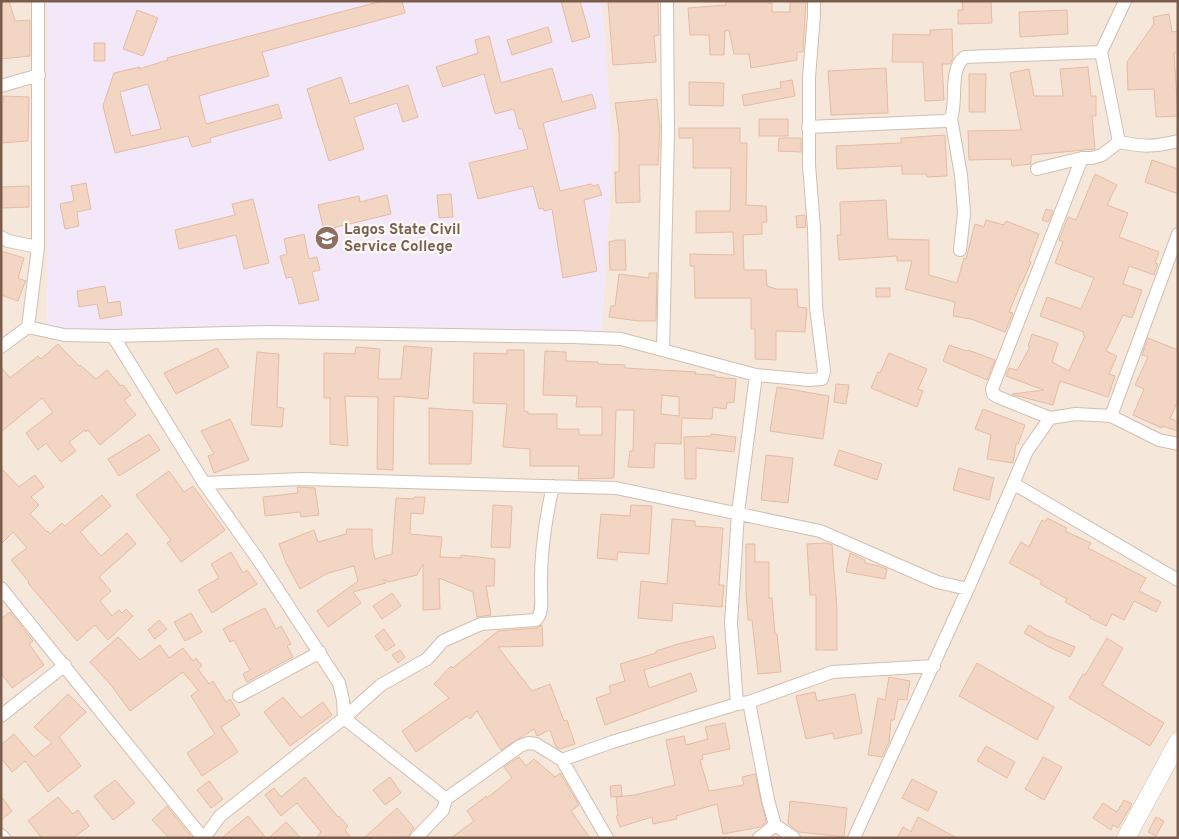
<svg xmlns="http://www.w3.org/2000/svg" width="1179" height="839" viewBox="0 0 1179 839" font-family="Overpass,sans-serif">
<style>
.residential{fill:#f5e8da}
.education{fill:#f3e8fa}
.building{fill:#f3d5c3;stroke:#e6bba3;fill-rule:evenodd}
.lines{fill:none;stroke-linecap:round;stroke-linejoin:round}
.street-casing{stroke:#d1beb0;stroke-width:14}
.secondary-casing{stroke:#d6c0b0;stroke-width:19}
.street{stroke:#fff;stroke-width:12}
.secondary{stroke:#fff;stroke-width:18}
.labels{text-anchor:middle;stroke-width:4.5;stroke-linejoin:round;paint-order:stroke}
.education-label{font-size:15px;font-weight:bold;fill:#785e54;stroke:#fffaf3;text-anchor:start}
</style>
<rect width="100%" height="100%" fill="#fdf6ec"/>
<!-- residential -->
<path class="residential" d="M1,1H1178V838H1Z"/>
<!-- education -->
<path class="education" d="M47,1H602L613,150L602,332L464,328L252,327L47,330Z"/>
<!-- building -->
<path class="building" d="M1,1H9L15,21L30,20V56L1,59Z
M382,1H402L405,13L262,52L269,76L199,96L206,124L278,104L282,118L210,138L211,142L192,147L188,136L115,153L103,106L114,73L140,67L139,69L168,60L167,58ZM148,84L161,129L131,136L120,92Z
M561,1H580L590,37L572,42Z
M608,1H658L659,35L654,36L656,62L613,65Z
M726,1H768V3H772V12H790V1H806L803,52H797V60L751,68L749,54H734L729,30L725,31L724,55H710L709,35H690L688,8L726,5Z
M962,1H991L992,23L958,24V10H963Z
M137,10L158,18L143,56L123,49Z
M1067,10L1068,34L1020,37L1019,12Z
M1169,14L1172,32L1178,31V53H1174L1178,116L1156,117L1154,89L1128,90L1127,62L1154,24L1153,17Z
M548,27L552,42L512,55L507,40Z
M952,29L953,58L950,64H942L944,100L925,101L923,62H892L893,34L930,35V30Z
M489,36L501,83L552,68L562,102L592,94L596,108L543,123L560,191L591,184L594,186L598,184L602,195L584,200L597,271L563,278L552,209L544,211L543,208L539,209L533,186L478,199L469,163L528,149L522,129H519L514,109L495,114L484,74L443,87L436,67L478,53L475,40Z
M94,43H105V61H94Z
M1088,67L1091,96H1096V116H1092L1095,149L1031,155V164L1012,166L1011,159L969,160L968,131L1021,130L1010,73L1029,69L1034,96H1063L1060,69Z
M886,68L888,113L831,115L828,71Z
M969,74H986L985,112H969Z
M341,77L350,104L408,85L418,117L403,122L397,103L354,117L364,149L329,161L307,89Z
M792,80L795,96L744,106L742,95L781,88L780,82Z
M689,82L724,83L723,106L689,105Z
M3,96L29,97L28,141L1,143V102H4Z
M657,99L660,128L658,165H639L640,202L616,203L615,172H619V132L615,103Z
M759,119H788V136H759Z
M679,128H740V143H747L746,205L766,206L767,222H762V234L743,235L744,270H766L767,286L776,289H797L798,307L807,308L805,332L776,331V360L755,359V329H751V298H695L694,266H690V254L734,255L733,232L696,233V211H730L731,168H693V138H679Z
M945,135L947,176L927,177L926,174H902V166L837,169L836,146L901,143V138Z
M779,138H801V152L778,151Z
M1152,160L1178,169V194L1145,182Z
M1095,174L1117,185L1107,205L1128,213L1119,237L1159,252L1155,263L1158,264L1154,275L1129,266L1123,284L1142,290L1132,318L1123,315L1106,351L1117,356L1109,374L1115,376L1108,397L1060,381L1053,405L1014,395L1012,394L1044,390L1006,376L1009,368L1017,370L1030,347L1028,346L1032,334L1058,343L1052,362L1069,371L1085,336L1083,335L1084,332L1040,316L1047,297L1081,309L1094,278L1055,263L1063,242L1059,240L1068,217L1076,220Z
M86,183L91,209L77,212L79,226L65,229L60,204L74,201L71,186Z
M29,186V207L1,208V187Z
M451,194L453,217L439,218L437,195Z
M387,195L391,214L324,230L318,205L359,196L360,202Z
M253,199L269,263L244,269L236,235L179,249L175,230L235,215L232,204Z
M886,200L888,239L929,240V275L957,283L964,258L966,259L968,251L975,224L984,227L986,220L1004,225L1006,221L1039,234L1029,261L1031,262L1022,283H1021L1009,312L1013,313L1005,332L971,319L953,316L955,302L905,289L912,261H897V256L839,260L837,235H841L840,202Z
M1046,209L1053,211L1048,222L1042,220Z
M805,215L806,227L797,228L796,216Z
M304,234L309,259L317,257L320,270L312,272L319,300L299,304L292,277L286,278L280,256L287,254L284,239Z
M616,240H625L626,270H610L609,242Z
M1,251L24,258L18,278L26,281L25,282L18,301L1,295Z
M649,273H657L656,321H639L609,317L611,306H615L619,274L649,278Z
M105,286L108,303L120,301L122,315L100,319L97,304L79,307L77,291Z
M876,288H890V297H876Z
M1148,338L1178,350V400L1170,419L1178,421V431L1162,426V428L1133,415L1144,389L1135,385L1148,357L1142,355Z
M58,344L79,366L80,365L96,379L107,370L121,386L123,385L131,395L124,400L136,415L100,445L88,430L86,432L85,430L69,442L76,451L61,462L46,443L38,450L26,433L53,412L42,398L1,432V367L10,378L38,356L41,359Z
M949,345L967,351L968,350L995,360L987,380L943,361Z
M404,346L432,348L428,399L394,396L393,470L377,469L378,397L345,396L348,446L330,444V398H324V353L355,354L356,347L380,349L378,379H401Z
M217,348L229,367L176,394L164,373Z
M507,350H524V411L528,412V414H557V429H579V435H602V407H576L577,396L543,395L545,351L566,352V361L598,362V364L625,365V368L696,372L695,374L715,375V377L736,379L734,402L727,403L726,409L713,407L712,419L682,418L681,444L655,443L654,468L628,467L630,451H633L634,410H616L614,478L578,479L579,466H530V449L503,447L507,404L473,403L474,353L507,354ZM662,395L679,397V416L661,414Z
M257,352L279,354L277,407L284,408L282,427L251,425Z
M889,353L927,369L918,389L923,391L917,407L871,388L878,372L880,373Z
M836,384L849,385L846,404L834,402Z
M777,387L829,396L823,439L770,431Z
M429,408L473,411L471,464H429Z
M983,409L1025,425L1018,444H1016L1013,463L987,459L991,435L975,429Z
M230,419L249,460L214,473L208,456L214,454L201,431Z
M149,434L160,450L119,476L108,459Z
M711,434L736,437L734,452L696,448V479H685L684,437L711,436Z
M839,450L882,464L877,480L834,465Z
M766,455L793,458L788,503L761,500Z
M1,468L19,487L35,475L44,487L31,497L39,505L30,514L47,532L48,531L50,534L62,523L65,526L102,495L111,506L80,532L101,556L127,533L136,544L99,577L111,591L100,601L112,616L119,610L122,613L126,609L133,616L108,640L95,625L77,641L28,583L29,582L11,560L27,548L13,532L1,544Z
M959,468L994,478L989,500L953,490Z
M169,471L184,492L193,486L225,530L181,562L167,543L171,540L136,495Z
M297,487L315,488L319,515L301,517L300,512L265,516L263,497L298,493Z
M414,497H425L423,514L411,513L410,534L442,537L440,557L461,558V555L495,559L494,586H486L491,615L477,617L473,592L439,578L440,609L423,610V564L417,575L389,582L383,579L386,583L353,592L361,603L328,627L317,611L358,581L354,566L328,573L300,589L286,563L279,544L314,530L318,542L346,534L347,529H372V547L375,559L392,554L396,498L414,499Z
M493,505L512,506L510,548L491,547Z
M631,505L652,506L649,554L618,552L617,560L597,558L601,514L630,516Z
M1047,518L1067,528L1065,531L1091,543L1088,548L1146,578L1139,591L1161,602L1156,612L1134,601L1124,620L1112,614L1106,626L1090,618V616L1065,602L1067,599L1040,584L1042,581L1009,563L1021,542L1029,547L1042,520L1045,522Z
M672,519L695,521V526L723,528L719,585H724L722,607L673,603L672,621L638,618L641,581L667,584Z
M826,543L832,545L837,610V650H816V595H810L807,544Z
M746,544H755V562H769V598H772L775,634H777L781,672L758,674L752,620H748L746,593Z
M231,552L243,573L247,570L257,584L212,613L198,590L219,578L211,564Z
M850,553L865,560V563L879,566L887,569L885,579L846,572Z
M392,593L401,606L382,619L373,606Z
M265,608L276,629L281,626L291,644L287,646L293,657L247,682L243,674L250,670L234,640L230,642L223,629Z
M10,612L33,641L29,644L44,665L12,688L1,673V619Z
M191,613L202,632L185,641L174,622Z
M159,620L167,629L155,639L148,630Z
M542,625L543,646L498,647L532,691L550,684L564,721L567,720L575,744L560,749L556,747L550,730L537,736L534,729L501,750L477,711L470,719L467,716L416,752L402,731L449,698L434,684L451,666L453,668L498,631L537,628Z
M1029,625L1049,637V636L1075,647L1070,657L1045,645L1024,633Z
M384,629L395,645L386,651L375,636Z
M713,636L716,648L644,670L649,688L691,673L697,691L605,725L596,698L611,693L609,686L625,681L620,664L656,653V651L678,644Z
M118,637L140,660L160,645L169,658L183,648L193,661L196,658L202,666L198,669L209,684L213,681L226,702L230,699L240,715L221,727L238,752L202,776L187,753L215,734L191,696L198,690L183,672L130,711L111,685L90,662Z
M1107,638L1123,648L1102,685L1164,723L1150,746L1069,698L1083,674L1085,675Z
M400,650L405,657L398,663L392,655Z
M977,663L1054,707L1037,740L959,696Z
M889,677L910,681L907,700L898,699L894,720H891L889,742L882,757L868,755L878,698L885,700Z
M815,692L817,701L855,694L862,733L834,739L833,733L806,739L796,696Z
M68,694L86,712L59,737L81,766L48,792L25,761L12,772L1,758V745L14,734L34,757L52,743L34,727Z
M283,697L301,718L323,702L332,715L290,746L264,712Z
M725,723L730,749L702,755L703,759L700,760L709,791L744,785L742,777L755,774L766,822L760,827L723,834L717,804L676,816L677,819L653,824L652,817L620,827L616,816H618L616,797L635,795L675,785L666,740L684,736L686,745L708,739L705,727Z
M986,746L1015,762L1007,778L977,761Z
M519,757L526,766L534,759L555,777L560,773L579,805L571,811L590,838H451L474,821L467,811L486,796L487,798L512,778L504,767Z
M1043,757L1062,767L1044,800L1025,789Z
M305,777L338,817L339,816L348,826L345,830L351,838H316L321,832L297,803L281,816L265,795L274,788L281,797Z
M390,777L401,793L385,805L373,790Z
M912,779L937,792L928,811L902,798Z
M115,780L135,803L113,820L94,796Z
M209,781L223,799L211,808L197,790Z
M621,785L622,796L611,797L610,786Z
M1,796L12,811L1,820Z
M58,797L73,814L78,810L89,826L73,838H42L28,821Z
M1124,800L1132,804L1118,828L1113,825L1111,830L1093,818L1103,803L1117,812Z
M790,801L847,808L844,837L799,832L788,824Z
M167,806L192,838H169L152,820Z
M397,808L414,828L408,837L364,838Z
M248,816L266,838H222L236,826Z
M918,817L957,838H897L903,827L911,832Z
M1156,817L1164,821L1156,836L1148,832Z
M286,822L301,838H269Z"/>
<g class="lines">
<!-- street casing -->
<g class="street-casing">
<path id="street" d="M1,86L39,75
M951,118L961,175L964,213L960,250
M808,127L945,121L951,118C958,100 948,69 965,57L1101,52
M1119,142L1101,52L1125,1
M1037,169L1082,158H1092L1102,155L1119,142C1145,147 1152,147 1178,141
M1,237L8,241L38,247
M28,327L64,335L113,336L269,332L573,337L621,339L756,375L809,380L822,379L824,371L816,307L814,228L809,165V77L814,15V1
M113,336L204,483L257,558L339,683L343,700L344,718L446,799
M1,347L28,327L38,247V1
M663,350L668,133L667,1
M1111,416L1178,234
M1050,418L998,397L993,394L992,389L1082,158
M204,483L302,479L616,488L820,531L937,582L968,589
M1014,484L1178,580
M1,588L203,838
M239,696L320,652
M749,702L768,800L775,825L794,838
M737,704L731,623L738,513L756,375
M1,716L65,665
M562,760L612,742L737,704L749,702L832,672L934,666
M1,835L4,838
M204,838L220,816L344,718L381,685L427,659L443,641L481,624L536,620C543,613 541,601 541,591C540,555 545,521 553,486
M416,838L443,810L446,799L520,746L528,743L536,744L562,760L607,838
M759,838L775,825
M854,838L971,582L1027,451L1050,418L1076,414L1111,416L1159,440L1178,444"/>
</g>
<!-- secondary casing -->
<g class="secondary-casing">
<path id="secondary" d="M1126,838L1178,742"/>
</g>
<!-- street -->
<use href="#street" class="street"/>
<!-- secondary -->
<use href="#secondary" class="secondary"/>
</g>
<!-- icons -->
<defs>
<g id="school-disc" transform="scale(1.25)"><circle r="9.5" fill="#8d6e63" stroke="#fffaf3"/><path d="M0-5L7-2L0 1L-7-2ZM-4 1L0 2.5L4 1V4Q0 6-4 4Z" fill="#fff"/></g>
</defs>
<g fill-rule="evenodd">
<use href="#school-disc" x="327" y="238"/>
</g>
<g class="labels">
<!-- education labels -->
<g class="education-label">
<text x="344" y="234">Lagos State Civil<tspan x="344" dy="17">Service College</tspan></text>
</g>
</g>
<!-- border -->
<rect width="1179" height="839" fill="none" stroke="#7a5c4d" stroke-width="5"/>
</svg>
